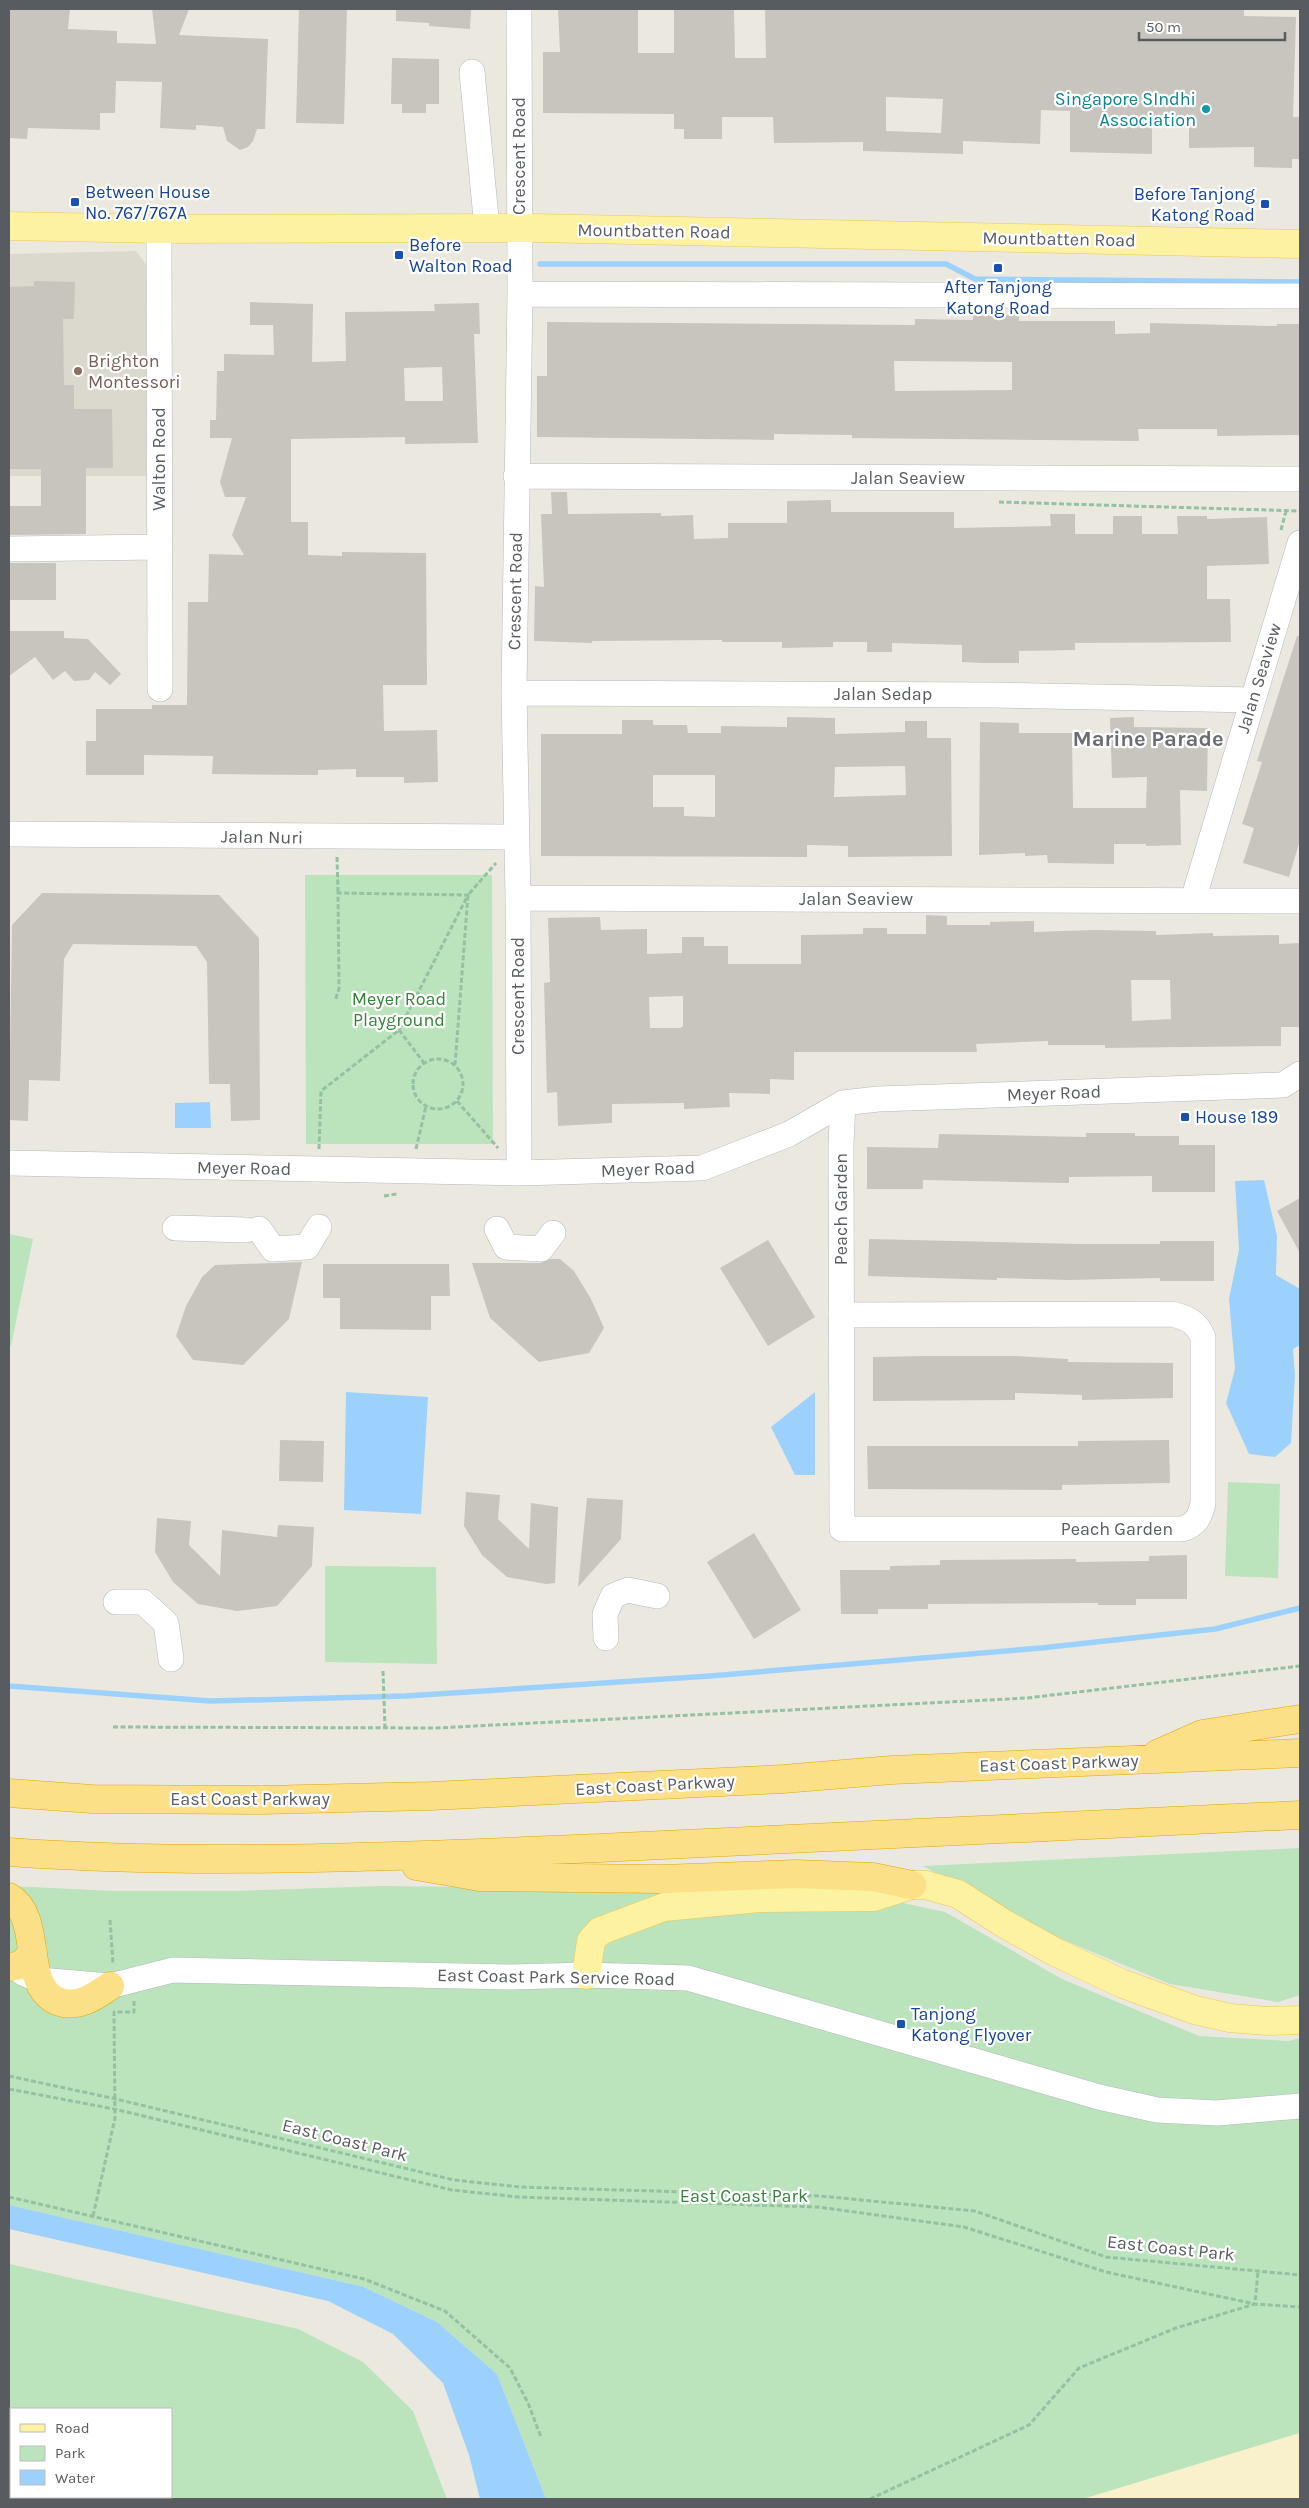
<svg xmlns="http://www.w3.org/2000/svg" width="1309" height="2508" viewBox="0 0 1309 2508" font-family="Karla,sans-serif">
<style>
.education{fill:#dbd8cd}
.green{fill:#bbe3bc;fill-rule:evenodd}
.sand{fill:#f9f0cc}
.water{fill:#9dd1fd}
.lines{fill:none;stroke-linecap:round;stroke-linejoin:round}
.stream{stroke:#9dd1fd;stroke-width:5.5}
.building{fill:#c8c5be;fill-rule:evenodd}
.minor-casing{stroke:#b5b7bc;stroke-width:26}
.major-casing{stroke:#eec755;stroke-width:29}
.highway-casing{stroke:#e6a504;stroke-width:29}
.path{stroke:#94c1a2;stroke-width:3;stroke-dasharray:5 2.5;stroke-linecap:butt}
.minor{stroke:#fff;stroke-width:25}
.major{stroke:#fdf1a2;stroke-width:28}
.highway{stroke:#fbe087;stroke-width:28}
.culture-dot{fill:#0f9aa8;stroke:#fff;stroke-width:2}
.transit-dot{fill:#1a4fb4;stroke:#fff;stroke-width:2}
.education-dot{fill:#8d6e63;stroke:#fff;stroke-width:2}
.labels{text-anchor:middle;stroke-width:4.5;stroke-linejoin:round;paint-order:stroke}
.culture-label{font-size:18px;fill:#0d838f;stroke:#fff;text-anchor:end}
.street-label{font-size:18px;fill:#585b60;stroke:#fff}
.transit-label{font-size:18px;fill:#164399;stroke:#fff;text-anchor:start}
.education-label{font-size:18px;fill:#785e54;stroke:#fff;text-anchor:start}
.park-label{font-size:18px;fill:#35823b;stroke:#fff}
.district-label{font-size:22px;font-weight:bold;fill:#696d72;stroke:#fff}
</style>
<rect width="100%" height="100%" fill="#ebe9df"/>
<!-- education -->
<path class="education" d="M136,251L148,267L146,476H9V254Z"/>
<!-- green -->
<path class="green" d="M305,875H492L493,1144H306Z
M9,1234L33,1239L11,1346L9,1345Z
M1228,1482L1280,1484L1278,1578L1225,1576Z
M325,1566L436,1567L437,1664L325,1662Z
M1300,1848V1995L1278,2002L1170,1984L1061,1939L923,1866Z
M9,1886L114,1891H235L383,1886L665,1890L658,1893L861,1894L945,1912L1062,1979L1199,2036L1289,2041L1300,2038V2433L1083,2499H546L497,2374L437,2322L364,2287L9,2205Z
M9,2264L298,2329L363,2362L413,2411L447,2499H9ZM11,2409H171V2497H11Z"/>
<!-- sand -->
<path class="sand" d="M1300,2433V2499H1083Z"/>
<!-- water -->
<path class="water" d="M210,1102L211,1128H175V1103Z
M1264,1180L1277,1236L1276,1275L1300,1289V1345L1293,1349L1295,1375L1291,1443L1275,1457L1249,1454L1226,1403L1235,1369L1229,1299L1239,1250L1235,1181Z
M346,1392L428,1397L421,1514L344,1510Z
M815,1392V1475H795L771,1427Z
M9,2205L364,2287L437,2322L497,2374L546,2499H480L469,2455L443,2383L393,2334L328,2301L9,2229Z"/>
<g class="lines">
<!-- stream -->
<path class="stream" d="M540,264H946L975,279L1300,282
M9,1686L210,1701L406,1696L710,1676L1041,1648L1215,1629L1300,1608"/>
</g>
<!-- building -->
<path class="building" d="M10,9H70L68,29L117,31V43L156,44L152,9H189L179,35L268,39L265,129H257L253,141L248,147L240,150L227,141L223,127L196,125V130L160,128L162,82L116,81L115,113H100V130L28,128L27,139L9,138Z
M299,9H347L344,124L296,123Z
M396,9H471L470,29L429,26V23L396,21Z
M558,9H638V53H674V9H734L735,58H766L765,9H1244V16L1296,17L1293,117H1300V159H1292V168L1254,167V147L1189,148V127H1152V154L1070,152V111L1041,110L1040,144L963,141V154L863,151V142L774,143L773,117H722V139H684V129H674V114L543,113V52H560ZM886,97L943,99L941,133L886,131Z
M392,58L439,59V104H426V113H402V104H391Z
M34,281L75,282L74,319H63L64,385H74V409H112L113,468H86V534L9,535V506H41V469H9V287L34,286Z
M250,302L313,304L312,362L346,361L345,312L435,311L434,304L479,303L480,334H474L478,443L405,444V437L291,439V522H308V555L342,556V552L426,553L427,685H383L384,731L437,730L438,782L404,783V777H356V769L318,770V775L212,774L213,756L144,755V775H86V741H96V709H152V705H187L188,602H208L209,554L244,555L232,535L246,497H225L220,482L232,438H210V420H216L217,371H224V354L274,355L273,325H250ZM442,367L443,401H405L404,368Z
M973,315H1019V321H1115V334L1150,333V323L1277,326V324H1300V435L1217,436V429H1138L1139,441L852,438V435L774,434V440L537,437V376H547V322L915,325V319L973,320ZM894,361L1012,362V390L895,391Z
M551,492H567L568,514L661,513V516L693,515L694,539L728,538V523H787V501L831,500V512H954V528L1051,526L1050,514H1075V534H1113V516H1142V534H1178L1177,516H1207V519L1267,517L1269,564L1207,566V599H1230L1231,642L1075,643V650L1019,651V663H982L962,662V645L892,643V652H867V642H833V647L782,648V642H722V640L592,641V643L534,641L535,586L544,587L541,514H552Z
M9,563H56V600H9Z
M9,631H64V638L88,639L121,674L110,685L95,672L89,680L74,681L65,671L53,680L35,657L9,676Z
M1297,636H1300V840L1289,877L1243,863L1254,828L1242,824L1262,762L1257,761Z
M787,717L835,718V734L905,732V721H927V738H951L952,856L848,857V846L807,845V857L541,856V734H622V720H653V725H687L688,733H721V726L787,727ZM905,766L906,795L834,797L835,767ZM653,775H715V817L684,816V807H653Z
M1134,717V727L1208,728L1207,791L1180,790L1181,845L1146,846V844H1114V864L1048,863L1047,855L1025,856V853L979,855L980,722L1019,723V733H1072L1073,808H1146L1147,777L1112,778L1110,718Z
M42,893L219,895L259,938L260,1120L231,1121L230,1084H209L207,962L196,946L73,944L64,959L60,1081L29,1080L28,1121L9,1120L12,925Z
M926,915L947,916V925H990V922L1034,921V932L1093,930L1156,931V935L1213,933V936L1279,935V944L1300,943V1027H1281V1046L1105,1048V1045H1048V1041L976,1044L977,1052H794V1080L770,1079V1094L729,1093L730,1107L684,1109V1103L612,1104V1123L558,1126L557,1092L547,1093L544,983L550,982L548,918L600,917L601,930L647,929V954L682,953V937H704V946H728V964H801V935L863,934V928H887V934H926ZM1131,980H1170L1171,1019L1132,1021ZM683,996V1026L680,1028H650L649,997Z
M1086,1133H1135V1136H1179V1145H1215V1192H1152V1176L1069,1177V1183L923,1180V1189H867V1147L938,1148L939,1134L1086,1137Z
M1300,1198V1253L1277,1211Z
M869,1239L1080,1244H1160V1241H1214V1281H1160V1278L1068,1280L997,1278V1280L868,1276Z
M768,1240L815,1317L768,1346L720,1268Z
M550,1259H560L574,1271L591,1299L604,1328L589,1353L539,1362L490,1318L472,1263H540Z
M302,1262L289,1319L243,1365L193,1360L176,1336L186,1306L202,1277L215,1265Z
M323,1264H449L450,1296H431V1330L340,1329V1298H323Z
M926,1356H1015L1068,1359V1362L1173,1363V1398L1082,1400V1395L1015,1393V1400L873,1401V1357Z
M280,1440L324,1441L323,1482L279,1481Z
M1169,1440L1170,1483L1062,1485V1490L868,1489L867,1446H1078V1441Z
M466,1492L500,1495L498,1519L529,1549L531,1503L558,1507L555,1583L546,1584L507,1577L482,1555L464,1526Z
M587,1498L623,1500L621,1539L578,1587Z
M157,1518L191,1521L189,1545L220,1576L222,1530L277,1537L278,1525L314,1527L312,1566L277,1606L237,1611L198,1604L173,1582L155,1552Z
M754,1533L801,1610L754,1639L707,1562Z
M1187,1555V1599H1136V1605H1098V1603L928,1604V1609H878V1614H841L840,1570H890V1566L940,1565V1560L1076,1559V1562L1149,1561V1556Z"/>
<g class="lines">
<!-- minor casing -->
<g class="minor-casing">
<path id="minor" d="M519,9L520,294L514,693L518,898L519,1173
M472,72L487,228
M159,229L160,689
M520,294L1300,296
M516,476L1300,479
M9,549L159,547
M514,693L994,695L1253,700
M9,834L516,837
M518,898L1300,901
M1193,900L1300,543
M9,1163L519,1173L702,1168L789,1134L843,1103L878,1099L1283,1085L1300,1074
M175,1228L246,1230
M259,1229L273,1249L307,1247L319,1227
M497,1229L506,1247L541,1249L553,1233
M841,1315L1172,1314C1188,1318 1196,1322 1203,1337V1503C1200,1517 1196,1525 1182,1529H842L841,1144L843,1103
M116,1602H143L166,1623L171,1659
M606,1638L605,1614L613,1596L628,1590L657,1596
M23,1973L39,1980L110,1986L173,1970L512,1977L586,1975L688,1978L1099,2097L1157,2110L1217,2113L1300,2106"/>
</g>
<!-- major casing -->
<g class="major-casing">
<path id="major" d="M9,226L159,229L534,228L1300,244
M586,1975L591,1941L600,1931L664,1907L759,1898L874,1897L912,1885H926L958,1894L1003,1923L1055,1952L1123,1984L1195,2010L1230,2018L1267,2021L1300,2020"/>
</g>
<!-- highway casing -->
<g class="highway-casing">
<path id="highway" d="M1157,1754L1202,1734L1300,1719
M9,1793L92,1799L262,1800L431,1796L783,1779L892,1770L1300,1753
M9,1852C205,1866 403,1856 599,1848C833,1837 1067,1826 1300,1815
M416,1866L480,1877L662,1879L796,1874L873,1877L912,1885
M9,1897C44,1918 20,1984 57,2001C77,2009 94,1997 110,1986
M9,1967L21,1965L33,1953"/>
</g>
<!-- path -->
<path class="path" d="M999,502L1300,511
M1281,530L1286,511
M337,857L338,893
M399,1030L424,1063
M413 1084a25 25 0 1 1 50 0a25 25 0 1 1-50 0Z
M455,1065L468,895L496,863
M457,1101L498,1148
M319,1149L321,1091L399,1030L468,895L338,893L339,989L335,1001
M416,1149L426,1106
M384,1196L397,1194
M383,1671L385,1728
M113,1727L436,1728L1027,1698L1300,1666
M110,1920L113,1964
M9,2076L116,2099L454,2180L520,2187L820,2196L975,2211L1106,2257L1300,2275
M9,2089L114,2109L452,2190L518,2197L818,2207L964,2227L1106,2272L1255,2304L1300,2307
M9,2197L364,2279L445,2311L510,2368L528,2403L541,2437
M93,2216L115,2118L114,2012H134V2000
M870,2499L1029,2425L1079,2368L1176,2328L1255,2304L1258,2271"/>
<!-- minor -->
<use href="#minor" class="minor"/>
<!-- major -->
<use href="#major" class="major"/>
<!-- highway -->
<use href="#highway" class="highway"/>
</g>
<!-- markers -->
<circle class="culture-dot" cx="1206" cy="109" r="5"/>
<g class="transit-dot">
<rect x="70" y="197" width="10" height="10" rx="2.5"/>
<rect x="1260" y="199" width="10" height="10" rx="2.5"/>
<rect x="394" y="250" width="10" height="10" rx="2.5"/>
<rect x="993" y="263" width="10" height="10" rx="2.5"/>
<rect x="1180" y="1112" width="10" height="10" rx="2.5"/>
<rect x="896" y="2019" width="10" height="10" rx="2.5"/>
</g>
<circle class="education-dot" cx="78" cy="371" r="5"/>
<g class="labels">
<!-- culture labels -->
<g class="culture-label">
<text x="1196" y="105">Singapore SIndhi<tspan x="1196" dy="21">Association</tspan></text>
</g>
<!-- street labels -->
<g class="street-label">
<text transform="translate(519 156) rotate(-90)" y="6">Crescent Road</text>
<text transform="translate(654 231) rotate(1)" y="6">Mountbatten Road</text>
<text transform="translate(1059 239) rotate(1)" y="6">Mountbatten Road</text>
<text transform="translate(159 459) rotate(-90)" y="6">Walton Road</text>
<text x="908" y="484">Jalan Seaview</text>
<text transform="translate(515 591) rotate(-89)" y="6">Crescent Road</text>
<text transform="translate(1259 678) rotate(-73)" y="6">Jalan Seaview</text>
<text x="883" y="700">Jalan Sedap</text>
<text transform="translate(262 837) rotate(1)" y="6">Jalan Nuri</text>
<text x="856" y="905">Jalan Seaview</text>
<text transform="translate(518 996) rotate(-90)" y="6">Crescent Road</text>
<text transform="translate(1054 1093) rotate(-2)" y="6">Meyer Road</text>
<text transform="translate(244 1168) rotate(1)" y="6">Meyer Road</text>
<text transform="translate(648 1169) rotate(-2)" y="6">Meyer Road</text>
<text transform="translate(841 1209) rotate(-90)" y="6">Peach Garden</text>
<text x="1117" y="1535">Peach Garden</text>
<text transform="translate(1059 1763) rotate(-2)" y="6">East Coast Parkway</text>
<text transform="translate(655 1785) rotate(-3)" y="6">East Coast Parkway</text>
<text x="250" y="1805">East Coast Parkway</text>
<text transform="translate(556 1977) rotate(1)" y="6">East Coast Park Service Road</text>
<text transform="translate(345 2140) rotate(14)" y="6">East Coast Park</text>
<text transform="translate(1171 2248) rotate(6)" y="6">East Coast Park</text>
</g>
<!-- transit labels -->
<g class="transit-label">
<text x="85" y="198">Between House<tspan x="85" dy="21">No. 767/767A</tspan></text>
<text x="1255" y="200" text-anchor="end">Before Tanjong<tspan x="1255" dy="21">Katong Road</tspan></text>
<text x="409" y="251">Before<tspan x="409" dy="21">Walton Road</tspan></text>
<text x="998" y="293" text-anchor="middle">After Tanjong<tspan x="998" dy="21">Katong Road</tspan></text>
<text x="1195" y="1123">House 189</text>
<text x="911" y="2020">Tanjong<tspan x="911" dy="21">Katong Flyover</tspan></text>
</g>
<!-- education labels -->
<g class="education-label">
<text x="88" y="367">Brighton<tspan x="88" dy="21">Montessori</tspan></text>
</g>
<!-- park labels -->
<g class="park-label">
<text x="399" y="1005">Meyer Road<tspan x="399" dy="21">Playground</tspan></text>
<text x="744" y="2202">East Coast Park</text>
</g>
<!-- district labels -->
<g class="district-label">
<text x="1148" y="746">Marine Parade</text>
</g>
</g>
<!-- border -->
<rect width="1309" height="2508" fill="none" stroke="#585b60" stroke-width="20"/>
<!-- legend -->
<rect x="10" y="2408" width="162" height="90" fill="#ffffff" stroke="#bcbdbf"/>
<rect x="20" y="2424" width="25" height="8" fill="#fdf1a2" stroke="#bcbdbf"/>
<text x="55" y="2433" font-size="15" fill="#585b60">Road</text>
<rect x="20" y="2446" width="25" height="15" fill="#bbe3bc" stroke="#bcbdbf"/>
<text x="55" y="2458" font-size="15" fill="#585b60">Park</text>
<rect x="20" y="2470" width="25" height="15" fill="#9dd1fd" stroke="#bcbdbf"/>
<text x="55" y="2483" font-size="15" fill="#585b60">Water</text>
<!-- scale -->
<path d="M1139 32v8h146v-8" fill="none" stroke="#585b60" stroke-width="2.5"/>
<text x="1146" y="32" font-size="15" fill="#585b60" stroke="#ffffff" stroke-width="4" paint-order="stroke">50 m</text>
</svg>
